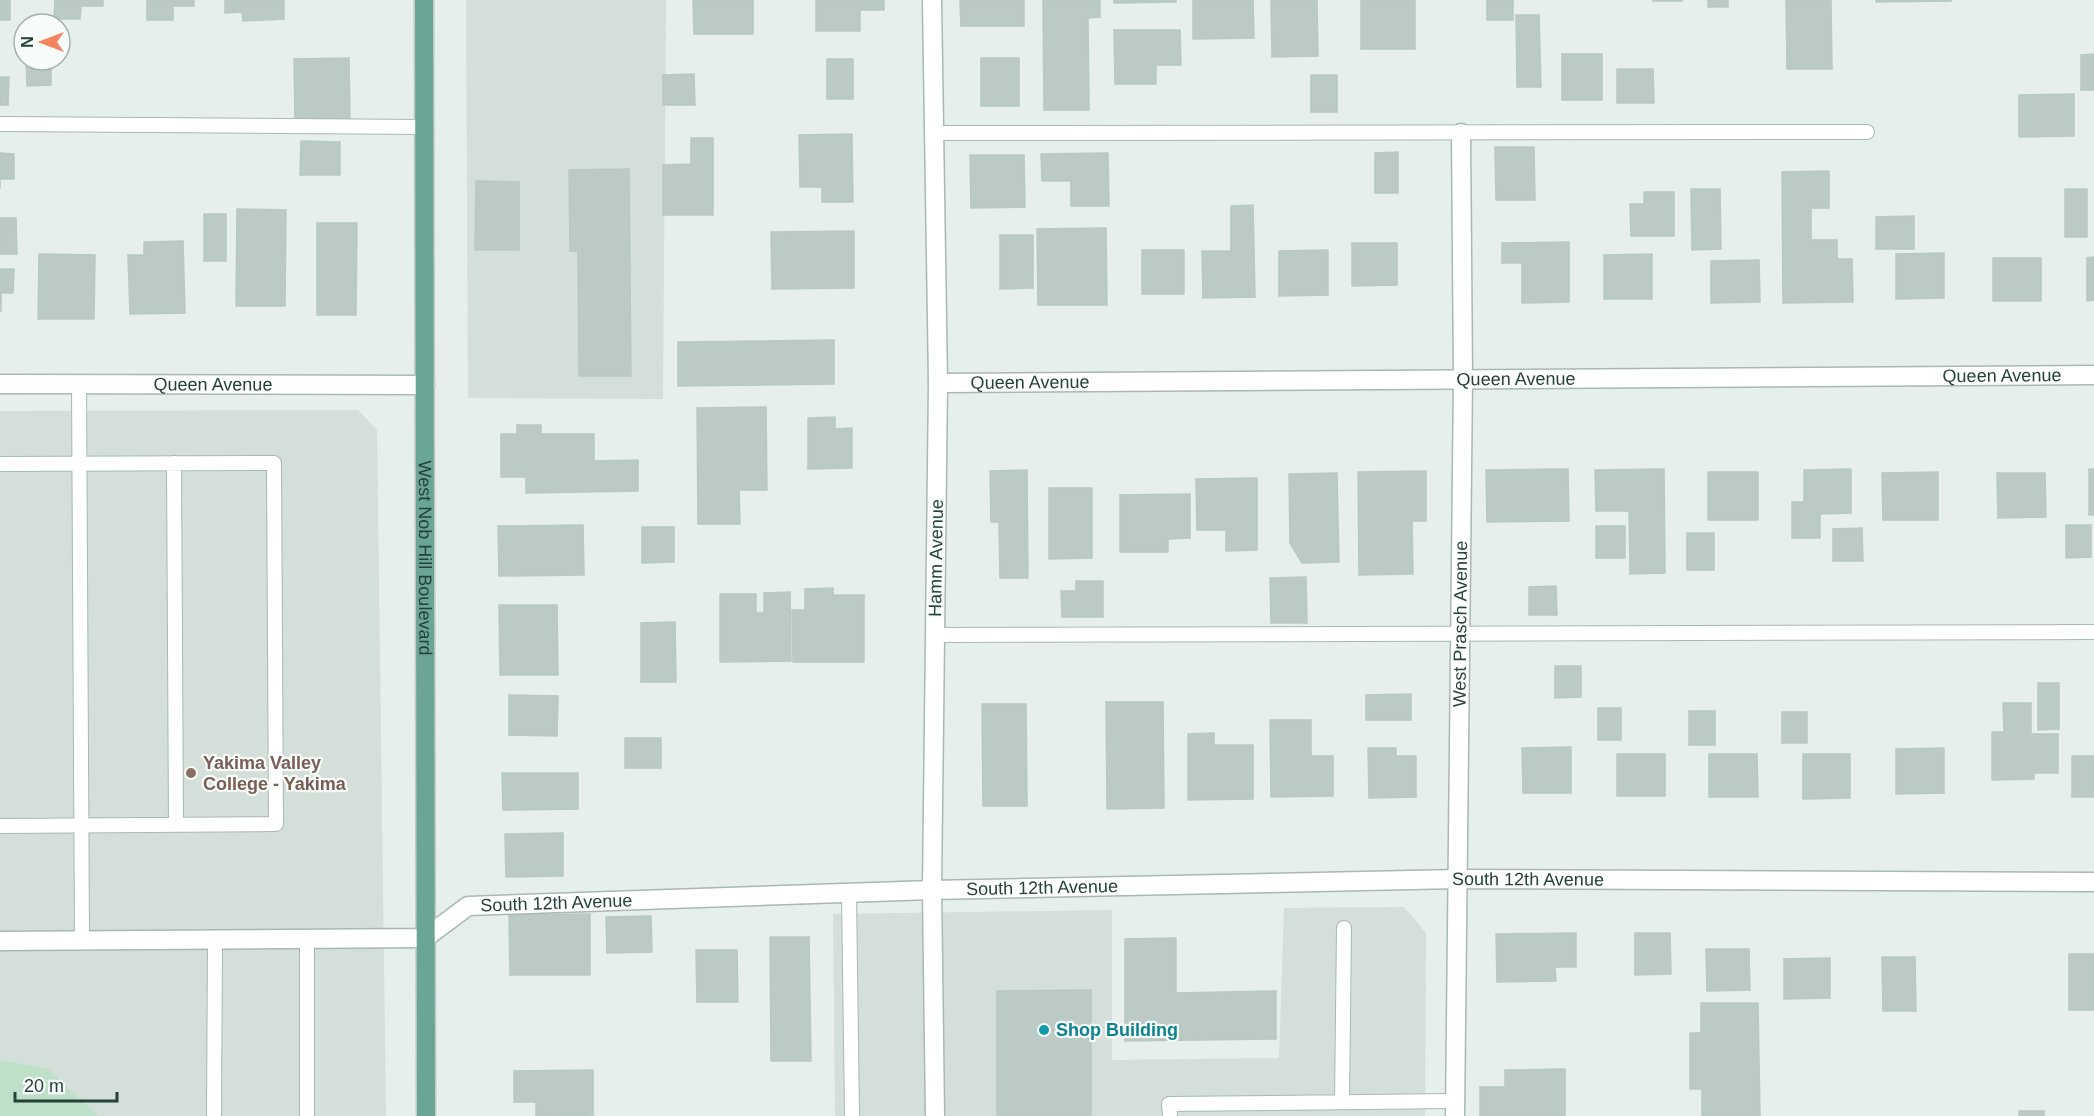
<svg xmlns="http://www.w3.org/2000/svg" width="2094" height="1116" viewBox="0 0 2094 1116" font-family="Helvetica,sans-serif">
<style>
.built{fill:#d4dfda}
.green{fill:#bfe0c8}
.building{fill:#bbcac4;stroke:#b8c9c2;stroke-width:1.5}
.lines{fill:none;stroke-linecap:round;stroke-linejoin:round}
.service-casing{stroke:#a8b8b2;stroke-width:16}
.minor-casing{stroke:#a8b8b2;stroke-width:21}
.primary-casing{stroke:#c2cac8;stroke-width:21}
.service{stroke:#fff;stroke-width:14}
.minor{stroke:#fff;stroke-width:18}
.primary{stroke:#6aa596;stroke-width:18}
.education-dot{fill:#8d6e63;stroke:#f7fbf9;stroke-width:2}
.culture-dot{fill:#0f9aa8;stroke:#f7fbf9;stroke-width:2}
.labels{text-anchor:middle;stroke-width:4.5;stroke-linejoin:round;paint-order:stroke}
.street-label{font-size:18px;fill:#24423a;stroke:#f7fbf9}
.education-label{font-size:18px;font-weight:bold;fill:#785e54;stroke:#f7fbf9;text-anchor:start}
.culture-label{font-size:18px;font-weight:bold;fill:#0d838f;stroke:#f7fbf9;text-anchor:start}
</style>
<rect width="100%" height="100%" fill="#e6efeb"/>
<!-- built -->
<path class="built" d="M466,0H666L663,399L468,398Z
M358,410L377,430L386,1116H0V411Z
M1404,907L1426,933L1425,1116H835L833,914L1112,910V1060L1279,1058L1284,908Z"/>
<!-- green -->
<path class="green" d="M0,1060L48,1069L98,1116H0Z"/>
<!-- building -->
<path class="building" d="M0,0H10V20H0Z
M55,0H103V6H81L80,19H54Z
M147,0H194V6H173V20H147Z
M225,0H284V19L243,21L242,12L225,13Z
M693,0H753V34H694Z
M816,0H884V10H860V31H816Z
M960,0H1024V26H961Z
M1043,0H1100V17L1088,18L1089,110H1044Z
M1114,0H1176V2L1114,3Z
M1193,0H1253L1254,38L1193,39Z
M1271,0H1317L1318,56L1272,57Z
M1361,0H1415V49H1361Z
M1487,0H1513V20H1487Z
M1653,0H1682V1H1653Z
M1708,0H1728V7H1708Z
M1786,0H1831L1832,69H1787Z
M1876,0H1951V1L1876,2Z
M1516,15H1539L1541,87H1517Z
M1114,30H1180L1181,65H1156V84H1115Z
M1562,54H1602V100H1562Z
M2094,54V90H2081V55Z
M349,58L350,119L295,120L294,59Z
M981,58H1019V106H981Z
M827,59H853V99H827Z
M26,60H51V85L27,86Z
M1617,69H1653L1654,103H1617Z
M694,74L695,105H663V75Z
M1311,75H1337V112H1311Z
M0,77H9L8,105H0Z
M2074,94V136L2019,137V95Z
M852,134L853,202H822V187H800L799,135Z
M691,138H713V215H663V165L691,164Z
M301,141L340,142V175H300Z
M1495,147H1534L1535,200H1496Z
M1398,152V193H1375V153Z
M0,153L14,154V179H0V189Z
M1108,153L1109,206H1071V181H1042L1041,154Z
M970,155H1024L1025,207L971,208Z
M629,169L631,376H579L578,251H570L569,170Z
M1829,171V208H1811V240H1837V259H1852L1853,302L1783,303L1782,172Z
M476,181L519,182V250H475Z
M1691,189H1720L1721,249L1692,250Z
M2065,189H2087V237H2065Z
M1644,192H1674V236H1631L1630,204H1644Z
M1253,205L1255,297L1203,298L1202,251H1231V206Z
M237,209L286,210L285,306H236Z
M204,214H226V261H204Z
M1914,216V249H1876V217Z
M0,218H16L17,254H0Z
M317,223H357L356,315H317Z
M1106,228L1107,305H1038L1037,229Z
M854,231V288L772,289L771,232Z
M1000,235H1033V288L1000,289Z
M183,241L185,313L130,314L128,255H144V242Z
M1569,242V302L1522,303V263H1502V243Z
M1352,243H1397V285L1352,286Z
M1142,250H1184V294H1142Z
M1328,250V295L1279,296V251Z
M1944,253V298L1896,299V254Z
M39,254L95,255L94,319H38Z
M1652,254V299H1604V255Z
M2094,257V300L2087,301V258Z
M1993,258H2041V301H1993Z
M1759,260L1760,302L1711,303V261Z
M0,269H14L13,293H1V312Z
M834,340V384L678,386V342Z
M766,407L767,490H739L740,524H698L697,408Z
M835,417V429L852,428V468L808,469V418Z
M517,425H541V434H594V461L638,460V491L526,493V477H501V434H517Z
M1568,469L1569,521L1487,522L1486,470Z
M1664,469L1665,573L1630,574L1629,511H1596L1595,470Z
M1851,469V513L1820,514V538H1792V502H1804V470Z
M2089,469H2094V515H2089Z
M1027,470L1028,578H1000L999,522H991L990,471Z
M1426,471V521H1412L1413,574L1359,575L1358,472Z
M1708,472H1758V520H1708Z
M1938,472V520H1883L1882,473Z
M1337,473L1339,562L1302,563L1290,543L1289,474Z
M1997,473H2045L2046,517L1998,518Z
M1257,478V550L1226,551V530H1197L1196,479Z
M1049,488H1092V558L1049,559Z
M1190,494V538L1168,539V552H1120V495Z
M583,525L584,575L499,576L498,526Z
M2066,525H2091V557L2066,558Z
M1596,526H1625V558H1596Z
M642,527H674V562L642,563Z
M1862,528L1863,561H1833V529Z
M1687,533H1714V570H1687Z
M1306,577L1307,623H1271L1270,578Z
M1076,581H1103V617H1062L1061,591H1076Z
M1556,586L1557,615H1529V587Z
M833,588V595H864V662H793L792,610H805V589Z
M790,592L791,661L720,662V594H756V613H764V593Z
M499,605H557L558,675H500Z
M675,622L676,682H641V623Z
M1555,666H1581V697L1555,698Z
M2038,683H2059V729L2038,730Z
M1411,694V720H1366V695Z
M509,695L558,696L557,736L509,735Z
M1106,702H1163L1164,808L1107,809Z
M2003,703H2031V734H2058V773H2034V779L1992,780V732H2004Z
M982,704H1026L1027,806H983Z
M1598,708H1621V740H1598Z
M1689,711H1715V745H1689Z
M1782,712H1807V743H1782Z
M1270,720H1311V756H1333V796L1271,797Z
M1214,733V745H1253V799L1188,800V734Z
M625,738H661V768H625Z
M1571,747V793H1523L1522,748Z
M1368,748H1396V756H1416V797L1369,798Z
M1944,748V793L1896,794V749Z
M1617,754H1665V796H1617Z
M1709,754H1757L1758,797H1709Z
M1803,754H1850V798L1803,799Z
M2072,756H2094V797H2072Z
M502,773H578V809L503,810Z
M563,833V876L506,877L505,834Z
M590,914V975H510L509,915Z
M651,916L652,952L607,953L606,917Z
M1576,933V967H1555L1556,981L1497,982L1496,934Z
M1635,933H1670L1671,974L1635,975Z
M770,937H809L811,1061H771Z
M1176,938V993L1276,991V1039L1125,1041V939Z
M1706,949H1749L1750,990L1707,991Z
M696,950H737L738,1002H697Z
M2069,954H2094V1010H2069Z
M1882,957H1915L1916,1011H1883Z
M1830,958V998L1784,999V959Z
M1091,990V1116H997V991Z
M1701,1003H1758L1760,1116H1702V1089H1690V1033H1701Z
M1565,1069V1116H1480V1087H1505V1070Z
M593,1070V1115L536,1116V1102H514V1071Z
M2019,1111H2044V1116H2019Z"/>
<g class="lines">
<!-- service casing -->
<g class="service-casing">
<path id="service" d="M0,124L425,127
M934,133L1867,132
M79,384L82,941
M174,463L176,825
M0,464L274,463L276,824L0,826
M935,635L2094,632
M849,893L852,1116
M1342,1102L1344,928
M214,1116L215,940
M307,1116V939
M1170,1116L1169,1104L1455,1101"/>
</g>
<!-- minor casing -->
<g class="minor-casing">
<g id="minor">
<path d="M932,0L938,383L932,890L935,1116"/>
<path id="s1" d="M938,383L2094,375"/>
<path id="s2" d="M0,384L425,385"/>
<path id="s3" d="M0,941L425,938L468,906L932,890L1458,879L2094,882"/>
<path id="s4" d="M1455,1116L1463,378L1461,133"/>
</g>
</g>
<!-- primary casing -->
<g class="primary-casing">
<g id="primary">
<path id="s5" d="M424,0L426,1116"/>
</g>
</g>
<!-- service -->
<use href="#service" class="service"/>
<!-- minor -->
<use href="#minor" class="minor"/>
<!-- primary -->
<use href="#primary" class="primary"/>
</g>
<!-- markers -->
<circle class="education-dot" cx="191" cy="773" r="6"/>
<circle class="culture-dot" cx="1044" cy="1030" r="6"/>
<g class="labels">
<!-- street labels -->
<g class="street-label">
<text dy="6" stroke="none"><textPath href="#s1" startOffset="1064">Queen Avenue</textPath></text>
<text dy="6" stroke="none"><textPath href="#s1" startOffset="578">Queen Avenue</textPath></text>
<text dy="6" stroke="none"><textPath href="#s1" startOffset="92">Queen Avenue</textPath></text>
<text dy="6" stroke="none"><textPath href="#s2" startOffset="213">Queen Avenue</textPath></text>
<text dy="6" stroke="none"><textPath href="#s5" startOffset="558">West Nob Hill Boulevard</textPath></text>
<text transform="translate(936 558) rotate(-89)" y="6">Hamm Avenue</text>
<text dy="6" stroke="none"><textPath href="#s4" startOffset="492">West Prasch Avenue</textPath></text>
<text dy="6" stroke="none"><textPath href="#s3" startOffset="1539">South 12th Avenue</textPath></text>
<text dy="6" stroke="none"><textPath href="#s3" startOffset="1053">South 12th Avenue</textPath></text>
<text dy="6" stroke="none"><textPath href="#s3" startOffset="567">South 12th Avenue</textPath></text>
</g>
<!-- education labels -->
<g class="education-label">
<text x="203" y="769">Yakima Valley<tspan x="203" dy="21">College - Yakima</tspan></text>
</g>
<!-- culture labels -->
<g class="culture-label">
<text x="1056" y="1036">Shop Building</text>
</g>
</g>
<!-- north arrow -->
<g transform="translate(42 42) rotate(270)"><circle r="28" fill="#f7fbf9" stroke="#a3b1ad" stroke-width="1.5"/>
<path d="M0-4.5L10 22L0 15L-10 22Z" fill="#f4845f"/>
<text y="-9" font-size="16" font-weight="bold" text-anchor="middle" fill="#24423a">N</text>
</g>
<!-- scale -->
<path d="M15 1092v9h102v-9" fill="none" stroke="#24423a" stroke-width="3"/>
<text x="24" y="1092" font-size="18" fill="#24423a" stroke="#f7fbf9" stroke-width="4.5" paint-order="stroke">20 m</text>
</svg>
